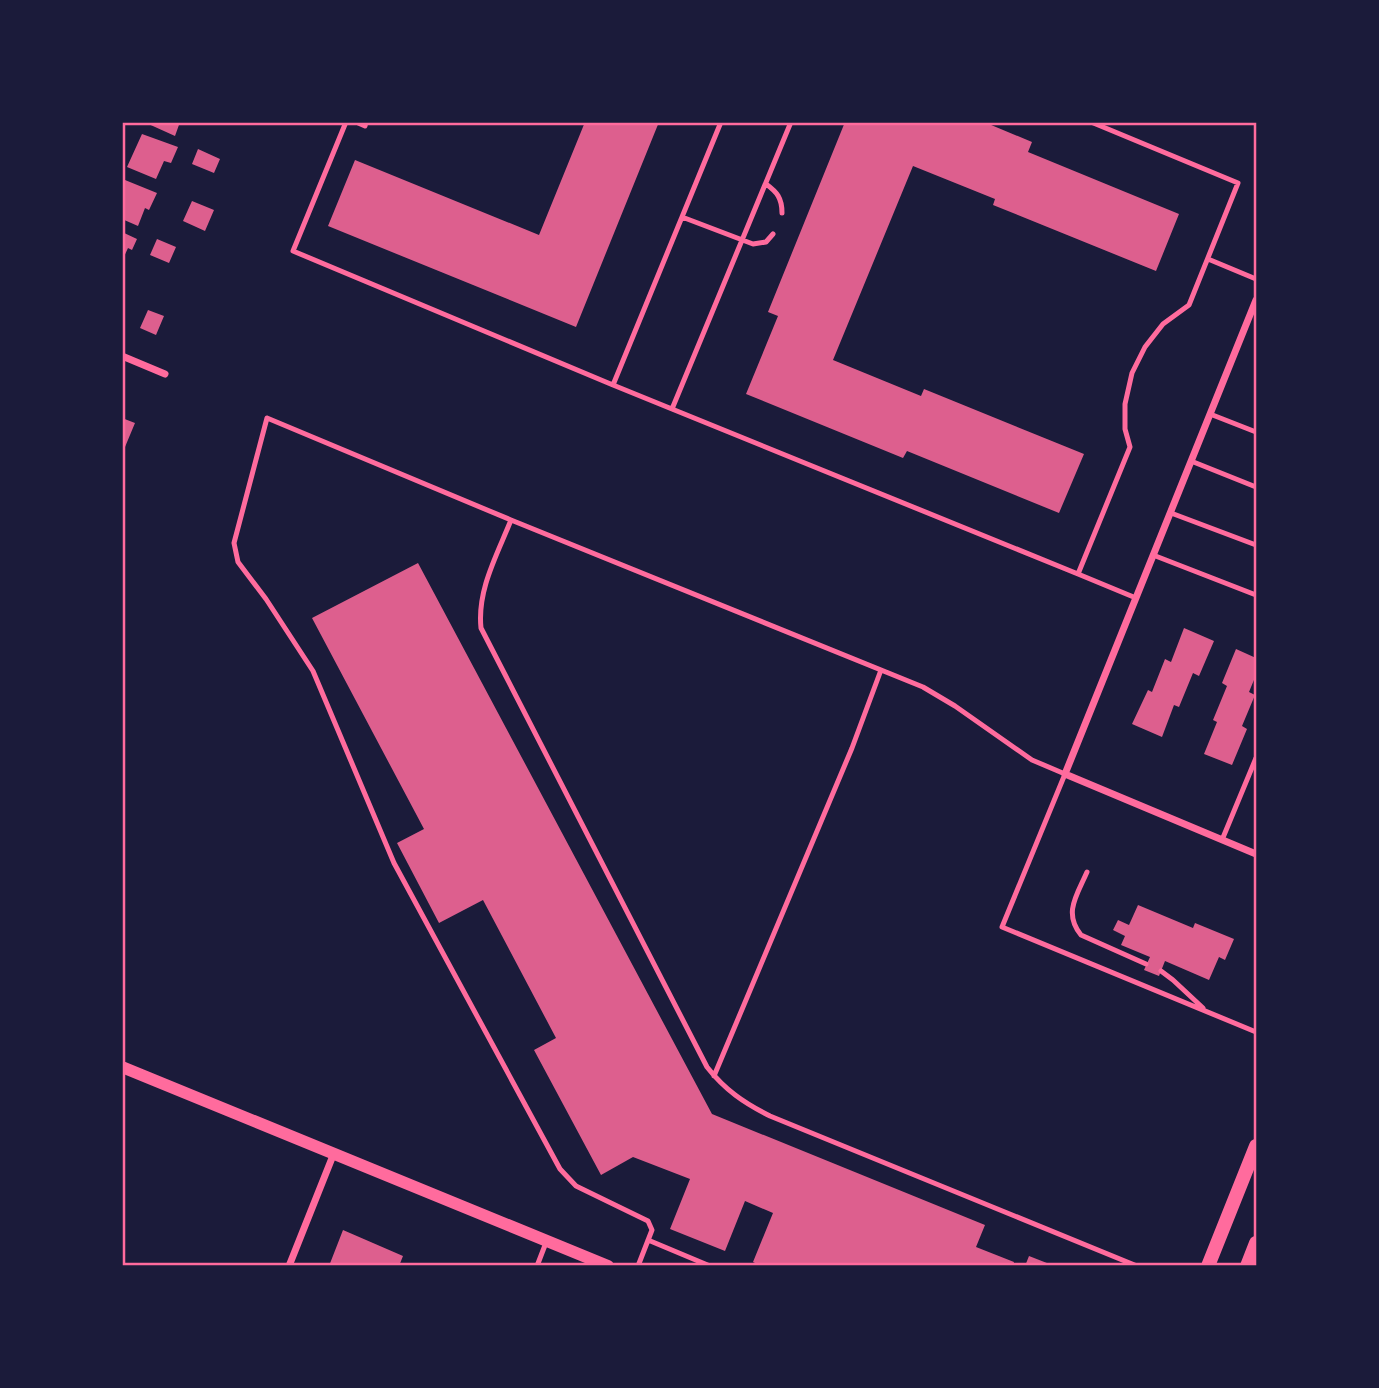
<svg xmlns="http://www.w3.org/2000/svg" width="1379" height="1388" viewBox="0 0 1379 1388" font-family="'Source Serif 4',serif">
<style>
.building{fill:#dd5f8e}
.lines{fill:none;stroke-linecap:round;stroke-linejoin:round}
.service{stroke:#ff6b9d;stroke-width:5}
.minor{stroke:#ff6b9d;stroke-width:7}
.tertiary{stroke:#ff6b9d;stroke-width:12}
.secondary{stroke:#ff6b9d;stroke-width:14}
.neatline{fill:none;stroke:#ff6b9d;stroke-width:2.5}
</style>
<rect width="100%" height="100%" fill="#1b1b3a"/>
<!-- building -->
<path class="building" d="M144,122H180L175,136Z
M585,122H659L576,327L328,226L355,160L539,235Z
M845,122L858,125L859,122H984L1032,142L1028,152L1179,214L1156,271L993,205L995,199L913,166L833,360L921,396L924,389L1084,454L1059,513L907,451L903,458L746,394L778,316L768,312Z
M142,134L178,147L171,163L164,161L156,179L127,167Z
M198,149L220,159L214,173L192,164Z
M125,180L157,193L149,210L145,208L138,226L122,219V186Z
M192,201L214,210L205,231L183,221Z
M122,232L137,239L132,250L128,248L122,261Z
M157,239L176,247L169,263L150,255Z
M148,310L164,316L156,335L140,328Z
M122,418L135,423L125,447L122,446Z
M418,563L712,1114L985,1225L976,1247L1014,1262L1013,1266H761L753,1262L773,1213L745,1201L725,1251L670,1229L690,1179L633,1157L601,1175L534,1050L556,1038L483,900L439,923L397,843L424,829L312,618Z
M1184,628L1214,641L1199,676L1193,673L1179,707L1174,705L1162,737L1132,724L1148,690L1152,692L1165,659L1171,662Z
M1236,649L1256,658V675L1249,692L1255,695L1242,726L1247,729L1232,765L1204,754L1217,722L1213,720L1227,686L1222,683Z
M1138,905L1193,928L1195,923L1234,939L1225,960L1219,957L1209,980L1165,961L1159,976L1144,970L1150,957L1121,945L1125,936L1113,930L1118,920L1129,925Z
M343,1230L403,1256L399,1266H329Z
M1029,1256L1052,1265V1266H1025Z"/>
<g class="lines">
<!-- service -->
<path class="service" d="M346,122L293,251L613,385
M356,122L365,126L366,122
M721,122L613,385L672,409L791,122
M766,184C777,192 782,198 782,213
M682,217L753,244L766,242L773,234
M1208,259L1256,279
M672,409L1078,574L1130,447L1125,429V404L1132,373L1145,347L1163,324L1189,305L1238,183L1091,122
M1210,414L1256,432
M1191,461L1256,487
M1171,513L1256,545
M511,520C497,555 477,590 481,628L707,1067C725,1090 744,1103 770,1116L1137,1266
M1153,555L1256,595
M1078,574L1136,598
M1222,840L1256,758
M1087,872C1077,895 1063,913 1081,935L1146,964
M1161,971L1173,980L1203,1008
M714,1076L852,748L881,670
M648,1240L710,1266
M537,1266L547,1240
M638,1266L652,1230L648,1221L576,1186L560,1169L394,863L313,671L266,599L238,562L234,543L267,418L511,520L923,687L955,706L1032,760L1065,774L1002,927L1256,1032"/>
<!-- minor -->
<path class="minor" d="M1256,300L1065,774L1256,854
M122,356L165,374
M289,1266L334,1153"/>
<!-- tertiary -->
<path class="tertiary" d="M122,1067L608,1266"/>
<!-- secondary -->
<path class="secondary" d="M1208,1266L1256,1146
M1247,1266L1256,1243"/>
</g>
<!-- border -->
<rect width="1379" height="1388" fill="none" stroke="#1b1b3a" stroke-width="248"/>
<rect x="124" y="124" width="1131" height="1140" class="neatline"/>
</svg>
